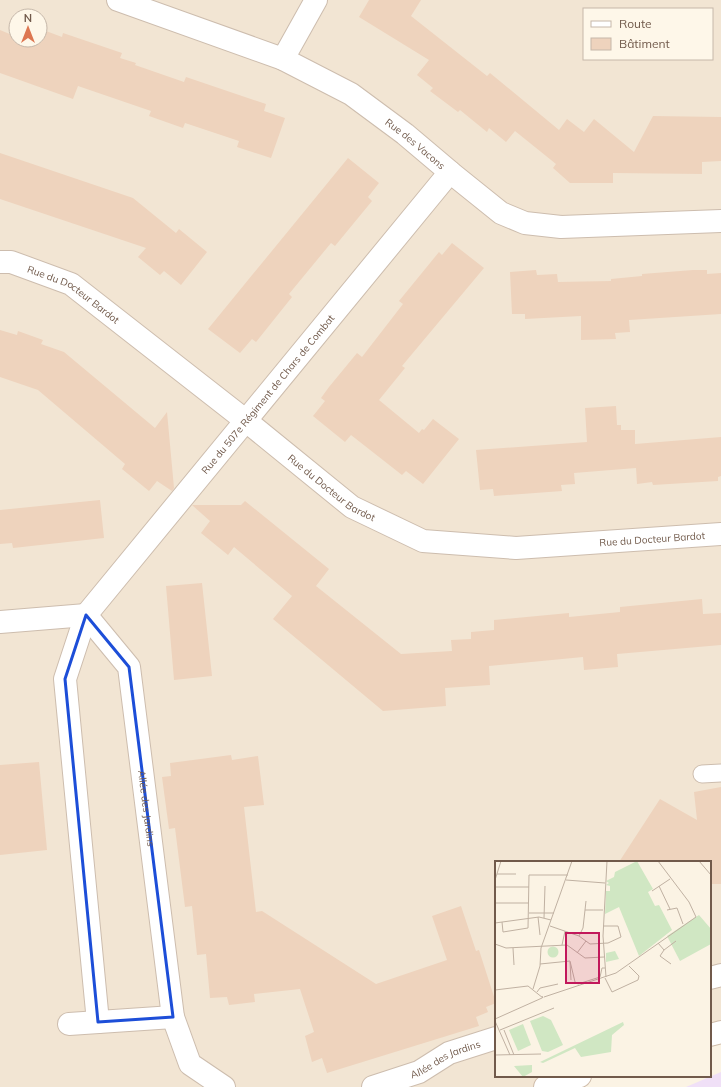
<svg xmlns="http://www.w3.org/2000/svg" width="721" height="1087" viewBox="0 0 721 1087" font-family="Mulish,sans-serif">
<style>
.residential{fill:#f2e5d3;fill-rule:evenodd}
.education{fill:#f0e0f7}
.building{fill:#eed3bd}
.lines{fill:none;stroke-linecap:round;stroke-linejoin:round}
.lane-casing{stroke:#cdbdae;stroke-width:19}
.street-casing{stroke:#cdbdae;stroke-width:24}
.secondary-casing{stroke:#d0bdab;stroke-width:24}
.lane{stroke:#fff;stroke-width:17}
.street{stroke:#fff;stroke-width:22}
.secondary{stroke:#fff;stroke-width:22}
.marked{fill:none;stroke:#1d4ed8;stroke-width:3;stroke-linejoin:round}
.labels{text-anchor:middle;stroke-width:4;stroke-linejoin:round;paint-order:stroke}
.street-label{font-size:10px;fill:#715a4b;stroke:#fef7e9}
.inset-road{fill:none;stroke:#c0b1a2;stroke-width:1}
.view{fill:#c2185b;fill-opacity:0.15;stroke:#c2185b;stroke-width:2}
.inset-edge{fill:none;stroke:#715a4b;stroke-width:2}
</style>
<rect width="100%" height="100%" fill="#fbf3e4"/>
<!-- residential -->
<path class="residential" d="M0,0H721V1032L710,1035V862H496V1076H580L545,1087H0ZM584,9H712V59H584ZM16,16H40V40H16Z"/>
<!-- education -->
<path class="education" d="M721,1072V1087H686Z"/>
<!-- building -->
<path class="building" d="M369,0H421L411,16L487,76L490,73L559,130L567,119L584,132L594,119L634,152L653,116L721,117V161L702,162V174L613,173V183H570L553,168L556,164L515,131L506,142L489,128L487,132L460,110L458,112L430,91L433,88L417,75L429,60L359,17Z
M0,30L12,35L13,31L16,32V40H43L46,31L62,37L63,33L122,53L120,58L136,63L135,65L184,82L186,77L266,104L264,111L285,118L271,158L237,147L239,141L185,123L183,128L149,116L151,111L78,86L73,99L0,73Z
M0,153L133,198L176,233L179,229L207,252L181,285L164,271L160,275L138,257L146,248L0,199Z
M348,158L379,183L368,197L372,201L335,246L331,243L289,294L292,297L256,342L252,339L240,353L208,329Z
M452,243L484,268L402,366L405,368L379,400L419,433L422,429L424,430L433,419L459,439L423,484L406,471L402,475L351,435L345,442L313,416L325,401L321,398L329,387L357,353L362,357L403,304L399,301L439,252L442,255Z
M536,270L537,275L557,274L558,282L611,281V279L642,276V274L693,270H707V274L721,273V314L629,320L630,332L615,333L616,339L581,340V316L525,319V314H512L510,272Z
M0,330L17,335L18,331L43,340L41,344L64,352L155,428L167,412L174,488L172,491L157,481L149,491L122,469L125,464L38,390L0,377Z
M616,406L617,425H621V430H635V444L721,437V476L718,477V481L653,485L652,482L637,484L636,468L574,473L575,484L561,485L562,491L494,496L493,489L480,490L476,450L587,442L585,408Z
M100,500L104,538L13,548L12,543L0,544V510Z
M245,501L329,569L316,586L401,654L452,651L451,640L471,639V632L494,630V620L569,613V617L620,612V607L702,599L703,614L721,613V645L617,654L618,667L584,670L583,657L489,666L490,685L445,688L446,706L383,711L273,619L292,596L234,547L228,555L201,533L210,521L192,505H241Z
M202,583L212,676L174,680L166,586Z
M231,755L232,760L258,756L264,805L244,807L256,912L262,911L376,984L447,960L432,916L461,906L476,951L479,950L496,1003L486,1007L488,1012L476,1017L479,1026L327,1073L322,1058L312,1062L305,1036L314,1032L300,989L254,994L255,1002L229,1005L227,997L210,998L206,954L197,955L192,906L185,907L175,828L169,829L162,777L171,776L170,763Z
M39,762L47,850L0,855V765Z
M721,787V884H710V862H619L660,799L697,820L694,792Z"/>
<g class="lines">
<!-- lane casing -->
<g class="lane-casing">
<path id="lane" d="M702,774L721,773"/>
</g>
<!-- street casing -->
<g class="street-casing">
<g id="street">
<path id="s1" d="M118,0L283,59L351,94L405,134L450,172L501,213L525,223L561,227L721,221"/>
<path d="M283,59L316,0"/>
<path id="s2" d="M0,262H11L71,284L245,420L352,507L423,541L516,548L721,534"/>
<path id="s3" d="M86,615L129,667L173,1017L190,1064L224,1087"/>
<path d="M0,622L86,615"/>
<path d="M710,978L721,975"/>
<path id="s4" d="M98,1022L65,679L86,615L450,172"/>
<path d="M69,1024L173,1017"/>
<path id="s5" d="M373,1087L419,1072L449,1053L496,1038"/>
</g>
</g>
<!-- secondary casing -->
<g class="secondary-casing">
<path id="secondary" d="M710,1035L721,1032
M545,1087L580,1076"/>
</g>
<!-- lane -->
<use href="#lane" class="lane"/>
<!-- street -->
<use href="#street" class="street"/>
<!-- secondary -->
<use href="#secondary" class="secondary"/>
</g>
<!-- marked area -->
<path class="marked" d="M86,615L129,667L173,1017L98,1022L65,679Z"/>
<g class="labels">
<!-- street labels -->
<g class="street-label">
<text dy="4" stroke="none"><textPath href="#s1" startOffset="333">Rue des Vacons</textPath></text>
<text dy="4" stroke="none"><textPath href="#s2" startOffset="82">Rue du Docteur Bardot</textPath></text>
<text dy="4" stroke="none"><textPath href="#s4" startOffset="698">Rue du 507e Régiment de Chars de Combat</textPath></text>
<text dy="4" stroke="none"><textPath href="#s2" startOffset="406">Rue du Docteur Bardot</textPath></text>
<text dy="4" stroke="none"><textPath href="#s2" startOffset="742">Rue du Docteur Bardot</textPath></text>
<text dy="4" stroke="none"><textPath href="#s3" startOffset="210">Allée des Jardins</textPath></text>
<text dy="4" stroke="none"><textPath href="#s5" startOffset="78">Allée des Jardins</textPath></text>
</g>
</g>
<!-- overview -->
<g transform="translate(495 861)">
<rect width="216" height="216" fill="#fbf3e4"/>
<path d="M142,0L158,28L153,31L160,45L164,44L177,69L144,95L124,46L110,53L111,30H115V25L111,24L114,22L111,20L119,16L120,11ZM204,54L216,68V83L185,100L172,75ZM52.5 91a5.5 5.5 0 1 1 11 0a5.5 5.5 0 1 1-11 0ZM120,90L124,98L111,101V92ZM48,155L56,159L68,184L53,191L47,190L35,160ZM128,161L129,164L117,174L116,191L86,196L80,187L48,202L45,201ZM28,163L36,184L23,190L14,169ZM37,204V211L28,216L19,205Z" fill="#d0e7c3"/>
<path class="inset-road" d="M204,0L216,14M2,13H21M0,19L6,0M71,19L110,22M164,25L175,48M0,26H34M157,30L175,18M0,42H34M90,49H108M172,49L182,47L188,63M34,52H59M43,56L45,74M49,57L50,25M7,61L8,71L33,67L34,14H73M0,62L44,56L56,59M55,65L84,75L95,83L113,82L126,76L123,65H108M84,75L88,67L91,40M163,82L169,89L165,95L176,103M0,83L11,87L72,84L90,97L109,96M67,84L70,70M18,87L19,104M169,89L181,80M82,92L91,80M75,100L80,121L83,123L105,116L107,107H110M75,101L76,119M45,103L75,100M111,116L108,75L112,0M110,117L117,131L143,119L144,115L134,105M38,128L45,105L46,87L77,0M0,129L33,125L48,137L47,135M42,131L45,127L63,123M49,136L121,112L201,56L194,41L163,0M0,158L47,137M0,160L15,194M5,169L59,147M9,169L19,194M0,194L46,193"/>
<path class="view" d="M71,72H104V122H71Z"/>
<rect width="216" height="216" class="inset-edge"/>
</g>
<!-- legend -->
<rect x="583" y="8" width="130" height="52" fill="#fef7e9" stroke="#c6b8aa"/>
<rect x="591" y="21" width="20" height="6" fill="#ffffff" stroke="#c6b8aa"/>
<text x="619" y="28" font-size="12" fill="#715a4b">Route</text>
<rect x="591" y="38" width="20" height="12" fill="#eed3bd" stroke="#c6b8aa"/>
<text x="619" y="48" font-size="12" fill="#715a4b">Bâtiment</text>
<!-- north arrow -->
<g transform="translate(28 28)"><circle r="19" fill="#fef7e9" stroke="#c6b8aa"/>
<path d="M0-3L7 15L0 10L-7 15Z" fill="#dd7650"/>
<text y="-6" font-size="11" font-weight="bold" text-anchor="middle" fill="#715a4b">N</text>
</g>
</svg>
